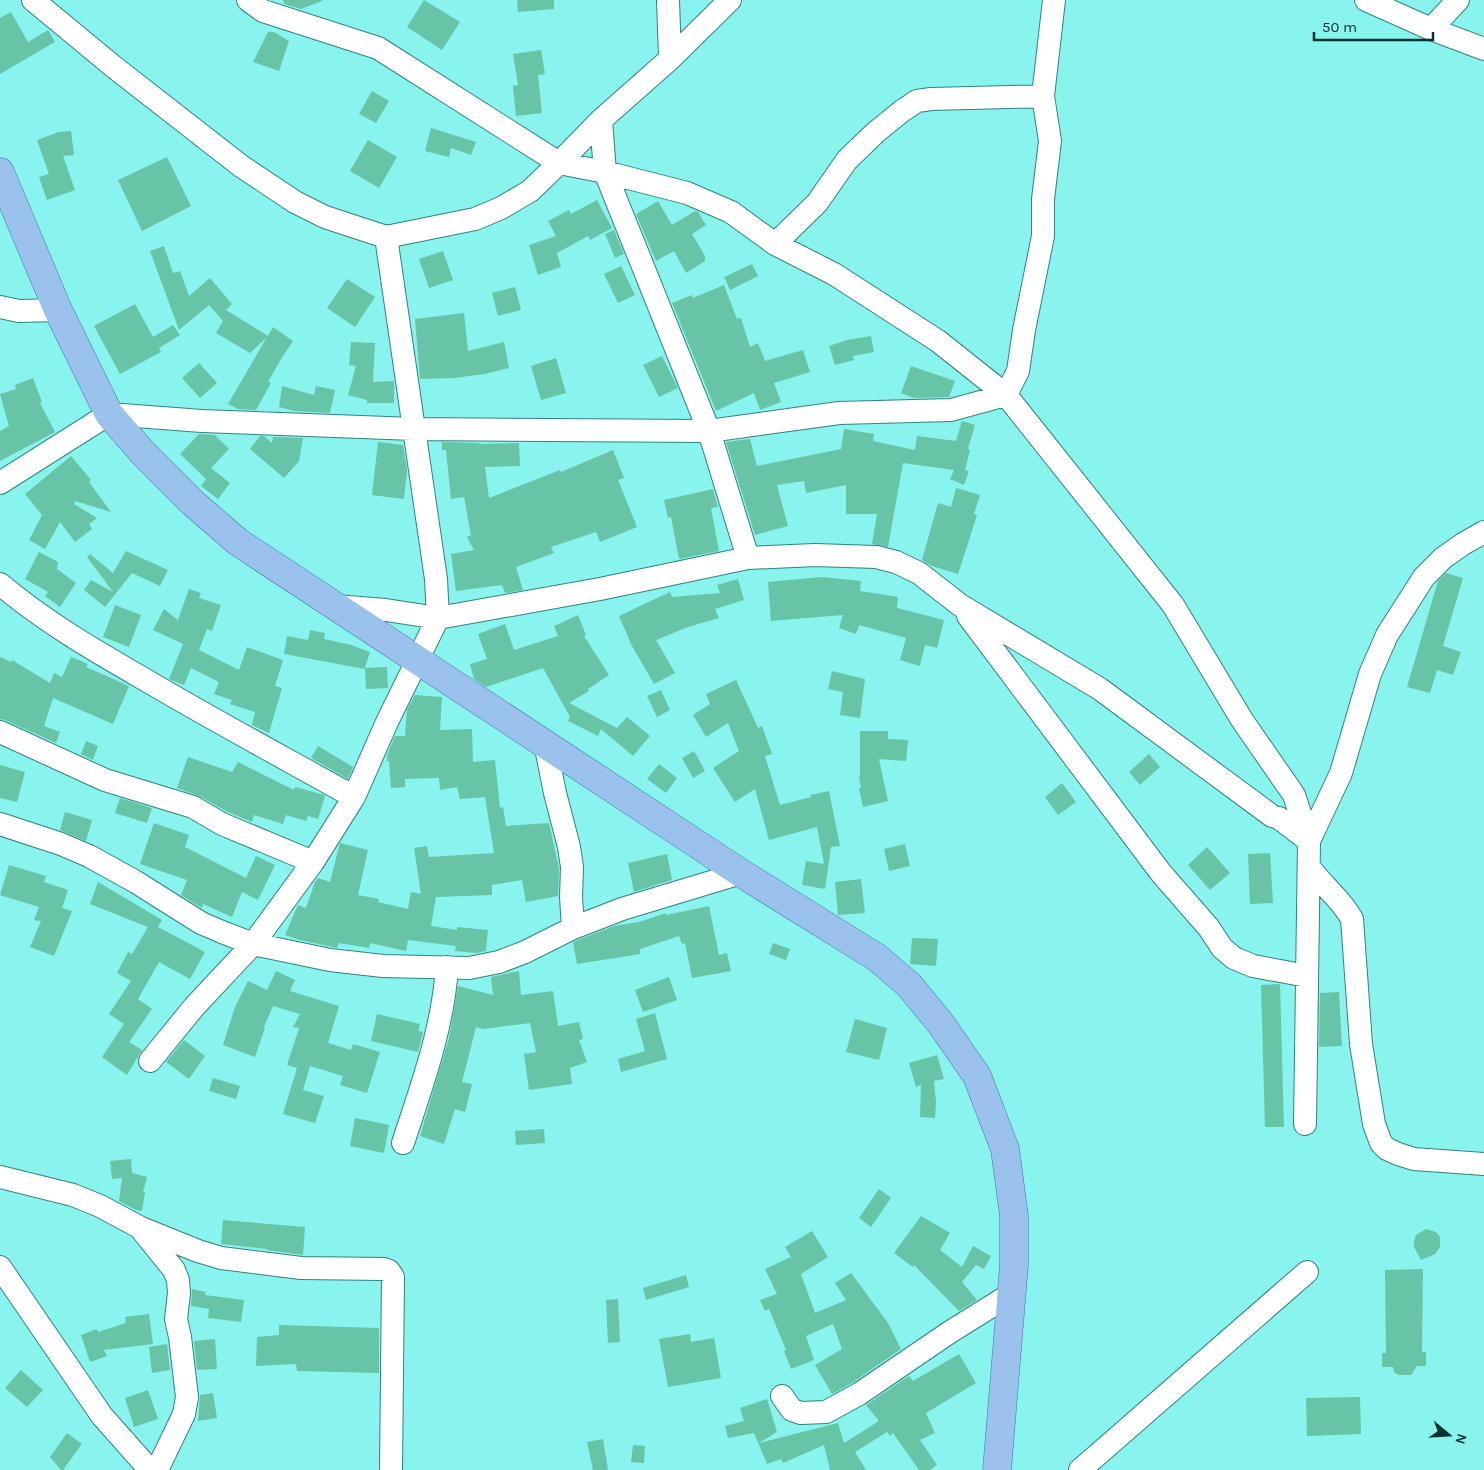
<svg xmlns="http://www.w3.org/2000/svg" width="1484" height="1470" viewBox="0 0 1484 1470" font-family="Karla,sans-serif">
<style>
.building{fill:#67c4a7}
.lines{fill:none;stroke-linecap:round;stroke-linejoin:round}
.minor-casing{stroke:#30837f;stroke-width:24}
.major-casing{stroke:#3976a2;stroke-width:29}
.minor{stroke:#fff;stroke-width:22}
.major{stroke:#9ac2ec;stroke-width:28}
</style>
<rect width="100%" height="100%" fill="#89f3ed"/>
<!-- building -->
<path class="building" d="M283,0H322V1L301,9L284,4Z
M424,0L460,22L442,50L407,27Z
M517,0H554V9L518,12Z
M11,12L28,42L48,30L55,42L0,74V18Z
M268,32H274L289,41L279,71L253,62Z
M541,50L545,74L538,75L542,113L516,116L513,86L518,85L513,54Z
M372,91L389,101L376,123L359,114Z
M431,128L476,142L471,155L451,148L449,157L425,151Z
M71,131L74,155L63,156L75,190L47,200L39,177L49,174L37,140L59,132Z
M368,140L397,157L379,188L350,171Z
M167,157L191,206L142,231L118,180Z
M597,200L612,228L590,240L588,236L557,253L561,267L538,275L529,245L556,236L548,221L569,210L571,214Z
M658,201L672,225L695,211L698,212L706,225L692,234L705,256V261L686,273L674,251L656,261L636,214Z
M614,230L624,254L615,258L605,234Z
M164,246L173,273L180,271L189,296L210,278L232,304L226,310L268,336L273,327L293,341L281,359L268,382L271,383L256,410L238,409L228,404L267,337L250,353L216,333L223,321L209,305L179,330L150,251Z
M443,251L453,280L429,288L419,259Z
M752,264L758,276L730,290L724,277Z
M621,266L635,295L618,303L604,274Z
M347,279L375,297L355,327L327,308Z
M724,285L737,319L741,318L750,347L758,343L765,361L803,350L810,372L774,383L781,402L760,410L754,393L716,411L672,303L692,295L693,298Z
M515,287L521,310L498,316L492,293Z
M135,304L153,337L173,325L180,335L159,348L161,352L120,374L94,326Z
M464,313L468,351L504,342L509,368L485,374L454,378L420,379L415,319Z
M871,336L874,352L853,356L854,360L835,365L829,346L847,340Z
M351,342L375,343L373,382L394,381V403H367V400L348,395L356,366L349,365Z
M662,356L678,388L659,397L643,365Z
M556,358L566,393L541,400L531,366Z
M199,363L217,383L200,398L182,378Z
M911,366L955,381L949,397L914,398L901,393Z
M33,378L42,402L40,403L55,432L0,461V431L9,426L0,394L16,389L15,385Z
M282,386L314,395L316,386L335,390L330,413L294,411L279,407Z
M962,421L975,425L968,449L970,450L965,470L969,471L964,485L950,479L954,470L903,463L888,547L872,544L877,514H846V485L806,493L804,481L777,485L788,526L755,535L726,442L750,439L757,466L841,449L844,429L874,434L873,441L915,450L917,436L956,441Z
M199,434L215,435L229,449L211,468L230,483L218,499L201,486L206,479L180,454Z
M260,436H264L272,443L273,437L303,438L299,461L284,478L250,449Z
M378,442L403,445L407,470L404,499L372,495Z
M442,442L479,443V444L519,443L520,466L485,467L489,498L560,470L561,472L613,450L624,478L618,480L637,527L600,542L596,532L551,547L554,553L516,567L523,590L505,593L502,585L456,591L451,554L474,550L467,537L471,535L464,497L451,499L446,450H442Z
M71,456L91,480L89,482L111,512L75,501L74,504L97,518L89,524L92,529L75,542L60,522L45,549L29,540L42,515L25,494Z
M956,488L980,495L974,514L977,515L958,574L932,566L922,560L938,503L951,507Z
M713,489L718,507L711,508L719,551L679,559L671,517L668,518L664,500Z
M126,551L168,570L160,586L132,573L105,607L84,590L91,580L113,592L87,557L90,554L113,573Z
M39,552L58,562L57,569L76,583L60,607L45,596L48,592L25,579Z
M1446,573L1463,578L1443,646L1461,652L1453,675L1437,670L1430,693L1407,687L1438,581Z
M822,577L861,581L860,591L898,597L897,608L944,620L937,648L925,645L920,666L900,660L906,638L859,625L856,634L839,628L843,615L771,621L768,582Z
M738,579L744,600L715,609L719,618L688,627L656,640L675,673L654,684L632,646L619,616L670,592L672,597L720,593L717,585Z
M189,589L201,593L199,598L221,605L212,631L207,629L199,650L239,670L247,647L283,660L275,686L282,688L269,733L252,725L255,712L230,704L232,700L214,694L219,682L191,668L184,685L169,679L183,644L153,630L164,609L178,620Z
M115,605L141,615L129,647L103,637Z
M578,615L586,635L584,636L609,675L588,689L589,691L569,703L617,728L627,717L650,736L633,756L601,729L598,736L568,721L570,717L543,668L486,687L474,679L470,664L487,659L478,634L505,624L514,650L558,636L554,626Z
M310,630L325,633L324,639L351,645L370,652L365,668L387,667L388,688L366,689L365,669L284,654L287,636L308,640Z
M0,657L11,662L12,660L50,683L54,673L62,677L71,657L88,664L86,667L129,686L113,724L53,698L44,726L60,732L56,743L5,720L0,719Z
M832,671L865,679L860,718L840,715L843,692L828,689Z
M736,680L758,728L762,726L772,754L765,756L780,805L811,797L810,795L829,791L840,846L831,847L825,889L802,885L806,861L824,864L817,827L769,840L755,789L735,802L713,768L739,751L728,723L706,737L693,715L710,704L706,694Z
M661,690L670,710L657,717L647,696Z
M415,695L442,697L440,730L472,729L473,762L495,760L500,808L503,807L506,826L549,823L559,868L558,896L526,902L522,880L492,885V895L436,897L431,926L457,930V927L488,930L486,951L476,953L455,951L456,946L408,940L406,951L370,943L369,948L339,943L337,948L300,940L285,935L298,905L306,908L315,882L318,878L330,882L340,843L368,850L358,895L379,899L378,902L408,909L411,892L421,894L414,848L427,846L429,857L494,853L485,797L460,799L457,787L440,790L439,778L405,779V787L391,788L389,761H387V755L395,736H405L407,710Z
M860,731H888V739L908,740L906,761L879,759L888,801L863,807L859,789L861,788L859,776H860Z
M86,741L98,746L93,760L81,754Z
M318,746L353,767L348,779L311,758Z
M694,751L705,771L693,778L682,758Z
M1149,754L1160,767L1140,785L1129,772Z
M188,757L232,772L238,762L294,790L295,787L324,795L325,796L318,819L308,816L306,821L286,815L283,824L254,815L252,822L228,812L199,796L177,788Z
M659,764L677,778L666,793L647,779Z
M0,765L25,772L17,802L0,798Z
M1062,783L1076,802L1058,815L1045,797Z
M120,798L152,808L147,823L115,813Z
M65,812L92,820L86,841L60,830Z
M154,823L189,835L185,847L246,878L256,856L275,865L258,900L242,892L232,917L203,904L202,908L181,895L187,880L140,864Z
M905,844L910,866L889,871L884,849Z
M1207,847L1230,873L1210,890L1188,865Z
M1270,853L1273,903L1250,904L1248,854Z
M667,854L672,880L634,892L628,863Z
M9,865L46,876L44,882L68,890L62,908L72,911L54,956L30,947L41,921L34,920L39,907L0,895Z
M861,879L865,913L838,915L835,882Z
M98,882L162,920L158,927L205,952L190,979L159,962L138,999L152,1009L129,1042L142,1050L127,1075L102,1057L124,1024L109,1014L131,981L117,973L128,952L132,954L148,927L90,904Z
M709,906L719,955L727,953L731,971L692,978L685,943L682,944L679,936L640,949V954L577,964L573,942L578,940L614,926L639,922L666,913V915Z
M912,938L938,939L936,966L910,964Z
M773,943L790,949L786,960L769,954Z
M276,971L295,980L290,991L339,1006L328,1043L351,1050L353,1044L380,1052L367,1093L340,1085L343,1076L310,1066L303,1090L324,1096L315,1123L283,1114L297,1068L287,1065L299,1028L293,1027L300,1014L273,1006L264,1027L265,1028L255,1057L223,1045L235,1007L248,981L267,990Z
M519,971L521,995L553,991L558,1026L579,1022L583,1039L579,1040L587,1062L570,1068L572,1084L529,1090L524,1054L536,1052L530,1023L483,1029L476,1027L462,1082L472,1084L465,1112L455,1109L444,1144L420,1136L449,1038L458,986L493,995L491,977Z
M669,977L677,1000L643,1012L635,990Z
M1280,984L1284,1127H1265L1261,985Z
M1339,992L1342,1046L1319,1047L1320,993Z
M655,1013L667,1059L621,1072L618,1059L645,1051L636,1019Z
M377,1014L420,1024L418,1031L423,1032L418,1052L371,1041Z
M855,1019L887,1028L879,1060L846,1052Z
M184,1040L205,1056L189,1079L166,1062Z
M937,1055L944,1079L934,1081L936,1102L935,1118L920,1117L921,1085L916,1087L909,1063Z
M213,1078L240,1086L236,1099L209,1091Z
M355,1118L389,1125L384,1153L350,1146Z
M544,1129L545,1143L516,1145L515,1131Z
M131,1159L132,1173L147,1177L143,1192H145L142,1211L136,1210L119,1201L122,1178L112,1179L110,1161Z
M879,1189L891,1198L871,1227L859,1218Z
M921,1216L950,1233L940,1250L962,1267L973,1246L991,1256L984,1269L976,1265L962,1282L977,1300L959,1311L914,1265L913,1267L894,1253Z
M223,1220L305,1227L303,1255L267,1250V1249L221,1244Z
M1426,1229L1436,1232L1440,1237V1247L1435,1254L1421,1260L1414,1247V1241L1416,1235Z
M812,1231L828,1257L801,1274L815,1313L846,1300L835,1283L851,1273L888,1323L901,1349L852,1383L832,1394L815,1365L842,1349L833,1324L806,1336L814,1360L791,1369L784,1351L786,1350L769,1309L765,1311L760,1300L777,1294L765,1269L791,1257L785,1247Z
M1423,1269L1422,1352H1426V1366H1417L1411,1375H1399L1394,1372L1393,1367H1382V1353H1386L1385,1270Z
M686,1275L689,1287L646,1300L643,1288Z
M192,1289L206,1292L205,1295L244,1300L241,1322L208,1318L209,1309L191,1306Z
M618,1299L620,1342L608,1343L606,1300Z
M149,1314L153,1344L104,1350L107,1356L90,1362L81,1335L97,1329L98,1332L126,1323L125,1317Z
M279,1325L379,1328V1373L297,1371L296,1364L256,1366L257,1337L279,1335Z
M690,1334L691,1342L714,1338L721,1378L668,1387L659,1339Z
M215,1339L217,1369L197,1370L194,1341Z
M167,1344L170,1370L152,1373L149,1347Z
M959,1354L976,1383L926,1413L935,1433L920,1440L937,1465L930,1470H919L893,1433L890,1436L887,1432L855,1452L866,1470H830L824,1445L783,1463L781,1459L767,1464L754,1433L728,1438L725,1426L744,1421L740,1408L767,1399L777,1432L759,1443L838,1423L844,1443L879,1421L866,1405L909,1376L913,1381Z
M21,1370L43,1390L27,1407L5,1388Z
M148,1390L158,1419L134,1427L125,1398Z
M213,1393L217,1418L198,1421L200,1395Z
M1360,1397L1361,1434L1307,1436L1306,1398Z
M67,1433L82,1444L63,1470H61L50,1457Z
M603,1439L608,1470H593L587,1442Z
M633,1445L645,1446L644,1463L631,1462Z"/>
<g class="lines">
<!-- minor casing -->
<g class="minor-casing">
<path id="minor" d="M33,0L114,67L241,166L295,202L325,217L386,237
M248,0L263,11L378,48L559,163L605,172L601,120
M668,0L670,59
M730,0L670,59L601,120L559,163L530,191L501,208L475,219L386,237L414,429L709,431L605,172L687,193L731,212L775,244L834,274L938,341L1006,395L1173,605L1242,720L1294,795L1309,841L1305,1124
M1366,0L1431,29L1484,49
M1431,29L1458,0
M775,244L817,203L847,160L876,132L902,111L917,101L931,99L1043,96
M0,307L19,311L58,310
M0,483L109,414L202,421L414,429L436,579L438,618L387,722L354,797C286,759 217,722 149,682C97,652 46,623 0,584
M748,558L709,431L839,413L951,410L1006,395L1018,371L1024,330L1043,236V199L1050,141L1043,96L1054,0
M336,606L386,610L438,618L600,589L748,558L815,555L876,557L896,562L919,573L960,605L1100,689L1272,816L1279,818L1309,841
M968,616L1161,873L1209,928L1222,948L1234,958L1253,966L1307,976
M0,732L105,780L193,807L222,824L313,862
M0,824L61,844L89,856L136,882L201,923L222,932L253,944L330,960L383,966L469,968L499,962L525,952L573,928L571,897L572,867L569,847L555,793L545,743
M1309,841L1341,773L1370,674L1387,635L1424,577L1443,558L1463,544L1484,532
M1310,868C1323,886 1341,899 1352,919L1361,1044L1374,1124L1381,1143L1387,1149L1398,1154L1414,1159L1484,1164
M573,928L622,909L741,873
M150,1061L194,1007L253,944L313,862L354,797
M403,1143C422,1085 443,1028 447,967
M0,1177L73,1195L100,1206L141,1228L198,1251L221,1258L301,1268L384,1269L389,1271L393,1277L391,1470
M141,1229L174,1270L178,1280L179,1293L176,1319L180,1337L187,1397L184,1414L157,1470
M0,1267L102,1416L150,1470
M782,1396L792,1410L801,1413L826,1412L859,1394L950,1332L1011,1294
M1080,1470L1307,1272"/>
</g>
<!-- major casing -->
<g class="major-casing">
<path id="major" d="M0,172L58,310L109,414L143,453L193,503L238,542L741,873L876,957L909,985L941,1024L977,1076L1005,1149L1014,1216V1265L997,1470"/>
</g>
<!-- minor -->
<use href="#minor" class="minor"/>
<!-- major -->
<use href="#major" class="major"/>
</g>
<!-- north arrow -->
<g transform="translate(1449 1435) rotate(108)" stroke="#89f3ed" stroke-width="4" paint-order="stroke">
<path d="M0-4L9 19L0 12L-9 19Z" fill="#023432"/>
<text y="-8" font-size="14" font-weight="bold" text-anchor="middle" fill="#023432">N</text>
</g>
<!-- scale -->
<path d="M1314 32v8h119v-8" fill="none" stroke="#023432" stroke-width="2.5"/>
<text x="1322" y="32" font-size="15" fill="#023432" stroke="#89f3ed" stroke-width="4" paint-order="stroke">50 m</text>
</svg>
